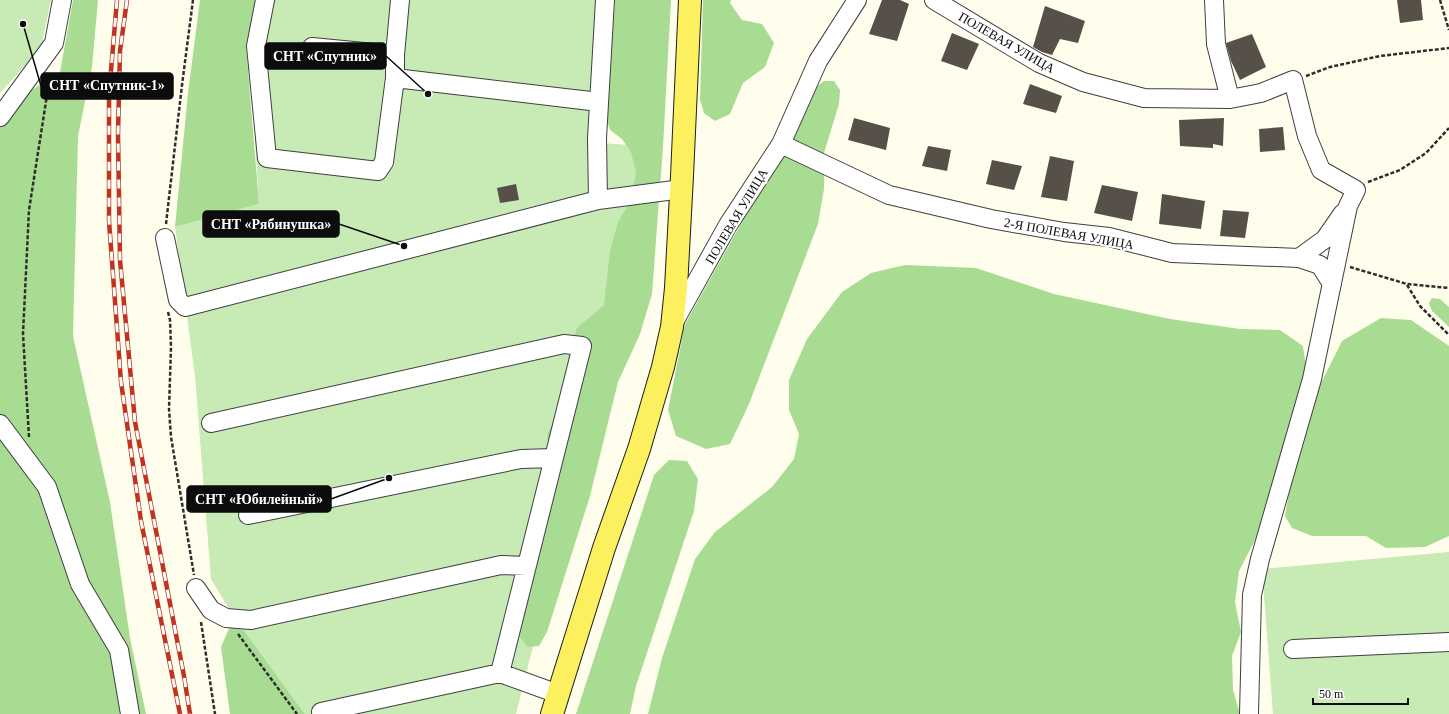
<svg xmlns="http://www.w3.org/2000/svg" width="1449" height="714" viewBox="0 0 1449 714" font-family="Georgia,serif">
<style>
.green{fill:#c8eab5}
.forest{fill:#a8dc93}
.building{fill:#565048}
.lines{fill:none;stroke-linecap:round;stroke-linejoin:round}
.minor-casing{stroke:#3f3f3f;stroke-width:20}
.major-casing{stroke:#1d1d1d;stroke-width:24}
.path{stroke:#2e2e2e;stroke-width:2.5;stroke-dasharray:4 2;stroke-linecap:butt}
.minor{stroke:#fff;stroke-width:18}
.major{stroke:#fdf05e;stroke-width:22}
.rail-casing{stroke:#c13220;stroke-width:4.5}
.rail{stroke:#fff;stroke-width:3;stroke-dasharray:9;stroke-linecap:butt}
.labels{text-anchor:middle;stroke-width:4;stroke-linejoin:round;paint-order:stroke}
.street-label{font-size:13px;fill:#0c0c0c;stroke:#fff}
.leader{fill:none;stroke:#0c0c0c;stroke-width:1.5}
.callout-dot{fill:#0c0c0c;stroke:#fff;stroke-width:1.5}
.callout{fill:#0c0c0c;stroke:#0c0c0c;stroke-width:1.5}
.callout-label{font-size:14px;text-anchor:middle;font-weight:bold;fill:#fff}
</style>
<rect width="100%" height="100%" fill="#fffeec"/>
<!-- green -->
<path class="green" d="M0,0H51L41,48L0,93Z
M260,0H611L602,143L643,146L629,265L516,714H305L234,617L211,579L195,376L175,227L259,204L249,45Z
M1449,552V714H1273L1262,569Z"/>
<!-- forest -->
<path class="forest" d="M73,0H98L92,67L78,136L73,336L110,502L130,638L146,714H0V110L60,72Z
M200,0H256L246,45L259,204L175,227L188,93Z
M615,0H671L663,147L652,294L640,334L618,382L590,496L547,632L539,646L527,647L520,637L518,624L553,493L547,435L565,396L569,350L577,328L604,305L610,251L618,222L630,202L636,173L631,152L622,139L610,130L606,117Z
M703,0H731L730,3L742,20L762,24L774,43L765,67L743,83L730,114L715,121L704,113L700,100Z
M824,81H834L840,90L839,104L824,153V189L818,224L749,404L730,444L706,449L676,436L668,410L685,324L781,152L815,88Z
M905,265L976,268L1054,294L1170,319L1240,329L1280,330L1303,346L1307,373L1266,511L1254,542L1239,571L1235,602L1241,632L1232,656L1233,690L1240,714H648L662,658L695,559L715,532L772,487L794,459L799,434L789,410V380L807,339L842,292L871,273Z
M1432,298L1440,299L1449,307V327L1432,311L1429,303Z
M1381,318L1411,320L1449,346V536L1425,547L1386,548L1366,536H1312L1292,528L1285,516L1289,492L1320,385L1342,341Z
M669,460L687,461L698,479L694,511L636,686L630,714H576L654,475Z
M234,617L305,714H230L221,647Z"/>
<!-- building -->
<path class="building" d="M882,0H900L909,4L897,41L869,34Z
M1397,0H1421L1423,20L1400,23Z
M1045,6L1085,21L1078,43L1060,39L1052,55L1042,52L1033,47Z
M952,33L979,44L967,70L941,61Z
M1252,34L1266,67L1240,80L1231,61L1226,43Z
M1030,84L1062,96L1056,113L1023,104Z
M854,118L890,128L886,150L848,140Z
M1224,118L1223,146L1213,144V148L1180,146L1179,120Z
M1283,127L1285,150L1260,152L1259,129Z
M928,146L951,150L947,171L922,166Z
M1050,156L1074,161L1067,201L1041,197Z
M992,160L1022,166L1014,190L986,184Z
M516,184L519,200L500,203L497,188Z
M1102,185L1138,192L1132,221L1094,213Z
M1162,194L1205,201L1201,229L1159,224Z
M1223,210L1249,212L1245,238L1220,236Z"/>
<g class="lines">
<!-- minor casing -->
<g class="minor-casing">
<path id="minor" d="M265,0L256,46L267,158L378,171L384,162L395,78V55L400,0
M934,0L1039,63L1083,82L1144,98L1230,99L1261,93L1293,80L1307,136L1321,170L1356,190L1348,206L1312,379L1260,559L1252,595L1249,714
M1214,0L1216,44L1230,99
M312,47L395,55
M395,78L599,102
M0,117L54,43L62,0
M781,144L889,195L991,219L1064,232L1109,237L1172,253L1299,258L1325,239L1343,213
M598,200L597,138L605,0
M165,238L178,300L185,307L598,200L682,189
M1299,258L1320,265L1332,284
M674,322L728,225L781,144L818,61L857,0
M211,423L564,344L582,346L500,673
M0,424L47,487L80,584L119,650L130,714
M248,515L521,459L554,458
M196,588L211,610L226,618L251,620L501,565L527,566
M1293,649L1449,642
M321,712L500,673L558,694"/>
</g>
<!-- major casing -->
<g class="major-casing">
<path id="major" d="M552,714L604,548L639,449L663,367L672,327L676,288L682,176L690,0"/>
</g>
<!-- path -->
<path class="path" d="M1440,0L1449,30
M1306,76L1330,67L1380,56L1449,48
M1368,182L1400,170L1426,153L1449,128
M166,224L182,85L193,0
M1350,267L1407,284L1449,288
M1407,285L1420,306L1449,335
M168,312L170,320L171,347L169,409L171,437L194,575
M29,437L23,334L29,210L50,76
M201,622L215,714
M238,634L297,714"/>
<!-- minor -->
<use href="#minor" class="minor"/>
<!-- major -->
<use href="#major" class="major"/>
<!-- rail casing -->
<g class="rail-casing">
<path id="rail" d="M117,0L109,94V221L121,382L141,521L180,714
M127,0L120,51L118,134L120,260L135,422L184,676L190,714"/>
</g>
<!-- rail -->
<use href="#rail" class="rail"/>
</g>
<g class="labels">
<!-- street labels -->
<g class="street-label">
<text transform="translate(1007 42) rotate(30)" y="5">ПОЛЕВАЯ УЛИЦА</text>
<text transform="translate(736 216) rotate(-59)" y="5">ПОЛЕВАЯ УЛИЦА</text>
<text transform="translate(1069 233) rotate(10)" y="5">2-Я ПОЛЕВАЯ УЛИЦА</text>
</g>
</g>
<!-- callouts -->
<path class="leader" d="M428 94L386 56M23 24L41 86M404 246L339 224M389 478L331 499"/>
<g class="callout-dot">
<circle cx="428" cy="94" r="4"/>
<circle cx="23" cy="24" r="4"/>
<circle cx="404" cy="246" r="4"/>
<circle cx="389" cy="478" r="4"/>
</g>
<g class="callout">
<rect x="265" y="43" width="121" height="26" rx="4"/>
<rect x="41" y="73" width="132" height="26" rx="4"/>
<rect x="203" y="211" width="136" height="26" rx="4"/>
<rect x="187" y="486" width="144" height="26" rx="4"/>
</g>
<g class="callout-label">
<text x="325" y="61">СНТ «Спутник»</text>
<text x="107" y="90">СНТ «Спутник-1»</text>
<text x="271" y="229">СНТ «Рябинушка»</text>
<text x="259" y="504">СНТ «Юбилейный»</text>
</g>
<!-- scale -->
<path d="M1313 698v6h95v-6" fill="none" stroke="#0c0c0c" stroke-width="2"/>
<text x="1319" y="698" font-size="12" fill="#0c0c0c" stroke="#ffffff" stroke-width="3" paint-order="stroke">50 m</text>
</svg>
